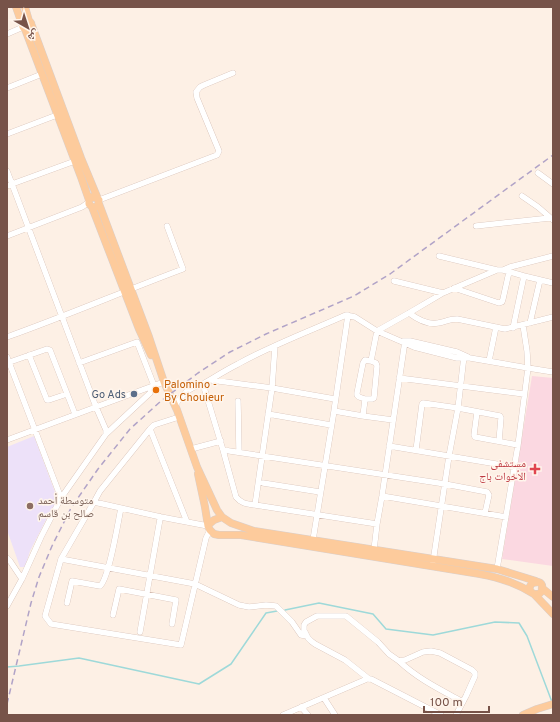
<svg xmlns="http://www.w3.org/2000/svg" width="560" height="722" viewBox="0 0 560 722" font-family="Overpass,'Noto Naskh Arabic',sans-serif">
<style>
.education{fill:#ede1f9}
.medical{fill:#fbd8e1}
.lines{fill:none;stroke-linecap:round;stroke-linejoin:round}
.stream{stroke:#9ed9d9;stroke-width:1.5}
.minor-casing{stroke:#d1b8ad;stroke-width:6}
.major-casing{stroke:#d9cfcc;stroke-width:8}
.minor{stroke:#fff;stroke-width:5.5}
.major{stroke:#fdcb9c;stroke-width:7}
.rail{stroke:#b1a3c7;stroke-width:1.5;stroke-dasharray:6 4;stroke-linecap:butt}
.food-dot{fill:#e8710a;stroke:#fff5ec;stroke-width:1.5}
.service-dot{fill:#5c6f8a;stroke:#fff5ec;stroke-width:1.5}
.health-dot{fill:#e0444e;stroke:#fff5ec;stroke-width:1.5}
.education-dot{fill:#8d6e63;stroke:#fff5ec;stroke-width:1.5}
.labels{text-anchor:middle;stroke-width:3;stroke-linejoin:round;paint-order:stroke}
.food-label{font-size:11px;fill:#c56008;stroke:#fff5ec;text-anchor:start}
.service-label{font-size:11px;fill:#4e5e75;stroke:#fff5ec;text-anchor:end}
.health-label{font-size:11px;fill:#be3a42;stroke:#fff5ec;text-anchor:end}
.education-label{font-size:11px;fill:#785e54;stroke:#fff5ec;text-anchor:start}
</style>
<rect width="100%" height="100%" fill="#fdf0e5"/>
<!-- education -->
<path class="education" d="M34,436L58,500L50,512L30,551L25,567H20L7,530V447Z"/>
<!-- medical -->
<path class="medical" d="M532,376L553,378V566L502,559Z"/>
<g class="lines">
<!-- stream -->
<path class="stream" d="M285,610L319,603L373,614L386,629L433,635L495,622L519,623L527,636L552,702
M7,667L19,666L79,658L199,684L231,664L266,613L277,611"/>
<!-- minor casing -->
<g class="minor-casing">
<path id="minor" d="M7,34L23,27
M7,88L42,74
M7,134L57,115
M7,171L12,184L7,186
M538,173L553,184
M522,196L538,207L553,220
M99,200L217,155L219,151L197,98L196,92L200,87L204,85L233,73
M476,226L550,218
M7,236L82,207L89,202
M439,256L497,270
M503,270L510,267L553,256
M394,281L443,293
M454,288L499,303L502,302L503,299L509,272
M409,313C417,319 428,325 438,323C444,322 450,319 457,319L505,329L553,317
M530,323L540,280
M513,328L524,276
M7,337C66,316 124,291 183,269L167,226
M403,341H410L457,352L468,357
M29,355L47,400H49L67,394
M7,357L61,498
M489,361L496,327
M7,363L47,349L50,350L75,414
M79,363L137,342L153,383V386L150,393L106,434
M399,378L524,394
M211,380L272,388L335,399
M365,399L359,397L357,395V393L363,363L365,360L371,361
M238,401L239,452
M175,405C184,393 188,388 203,384
M334,411L363,416L393,420
M477,412L474,435L475,437L518,445
M268,414L331,425
M363,416L365,399H372L374,398L377,366L376,363L371,361L377,331L409,313L443,293L497,270H503L524,276L553,283
M179,417L154,425L150,429L100,491L94,502L161,517L208,526
M150,429L187,522
M7,440L96,407L12,184L75,161
M389,446L514,467
M191,449L221,441
M223,450L445,484L487,492L489,495L485,513
M416,450L422,404L423,403L458,408L500,416L501,418L499,441
M263,483L320,492
M382,496L506,517
M255,505L272,388L275,346
M377,524L255,505C247,504 242,504 236,497L223,450L203,384C215,377 226,370 238,364C272,345 310,331 346,315L355,317L377,331L414,347L457,358H470L528,368L553,372
M210,530L206,538L181,645L51,624L45,616L61,559L195,584L239,605L249,607L266,605L276,606L292,622L301,635L307,636
M313,540L334,411L348,315
M374,550L377,524L382,496L405,341
M7,558L10,561L22,579L41,537L61,498L106,434V430L96,407L161,383
M61,559L94,502
M433,562L449,456L458,408L464,356
M497,569L518,445L528,368L527,351L523,325
M67,603L72,581L100,586C109,579 118,522 121,508
M7,606L22,579
M113,615L119,589L176,600L172,624
M140,632L160,519L161,517
M399,661C418,679 441,690 463,702
M369,679L345,660L315,644L311,641L308,638L304,630V625L306,622L317,616H346L378,642L389,654L399,661L405,660L423,652L431,651L440,653L472,670L475,673V676L466,696L456,715
M324,698L335,715
M301,707L308,715
M283,715L367,679H371L441,715"/>
</g>
<!-- major casing -->
<g class="major-casing">
<path id="major" d="M16,7L22,24
M25,7L29,21
M22.5 25a4.5 4.5 0 1 1 9 0a4.5 4.5 0 1 1-9 0Z
M32,26L81,158L98,199
M25,29L81,177L89,200V204L92,207H96L98,205L99,200L96,198L91,197L89,200
M99,204L149,337L164,382L177,410L197,467L217,510L222,517L231,523L254,531L497,569L536,581
M92,207L139,329L151,355
M198,474L205,507L208,526L210,530L214,534L219,535H241L480,574C501,578 516,583 534,594H539L542,591C543,586 542,583 538,582L532,583L529,588L531,592
M208,525L214,520L222,517
M542,588L553,597
M534,594L553,614
M523,715L537,709L553,704"/>
</g>
<!-- minor -->
<use href="#minor" class="minor"/>
<!-- major -->
<use href="#major" class="major"/>
<!-- rail -->
<path class="rail" d="M7,704L31,603L39,577L52,546L71,508L98,469L130,429L161,401L198,373L230,352L266,334L354,296L390,274L553,155"/>
</g>
<!-- markers -->
<circle class="food-dot" cx="156" cy="390" r="4"/>
<circle class="service-dot" cx="134" cy="394" r="4"/>
<path class="health-dot" d="M533 463h4v4h4v4h-4v4h-4v-4h-4v-4h4z"/>
<circle class="education-dot" cx="30" cy="506" r="4"/>
<g class="labels">
<!-- food labels -->
<g class="food-label">
<text x="164" y="388">Palomino -<tspan x="164" dy="13">By Chouieur</tspan></text>
</g>
<!-- service labels -->
<g class="service-label">
<text x="126" y="398">Go Ads</text>
</g>
<!-- health labels -->
<g class="health-label">
<text x="526" y="467">مستشفى<tspan x="526" dy="13">الأخوات باج</tspan></text>
</g>
<!-- education labels -->
<g class="education-label">
<text x="38" y="504">متوسطة أحمد<tspan x="38" dy="13">صالح بن قاسم</tspan></text>
</g>
</g>
<!-- border -->
<rect width="560" height="722" fill="none" stroke="#775349" stroke-width="16"/>
<!-- north arrow -->
<g transform="translate(28 28) rotate(141)" stroke="#fff5ec" stroke-width="3" paint-order="stroke">
<path d="M0-3L7 15L0 10L-7 15Z" fill="#775349"/>
<text y="-6" font-size="11" font-weight="bold" text-anchor="middle" fill="#775349">ش</text>
</g>
<!-- scale -->
<path d="M424 706v6h65v-6" fill="none" stroke="#775349" stroke-width="2"/>
<text x="430" y="706" font-size="12" fill="#775349" stroke="#fff5ec" stroke-width="3" paint-order="stroke">100 m</text>
</svg>
